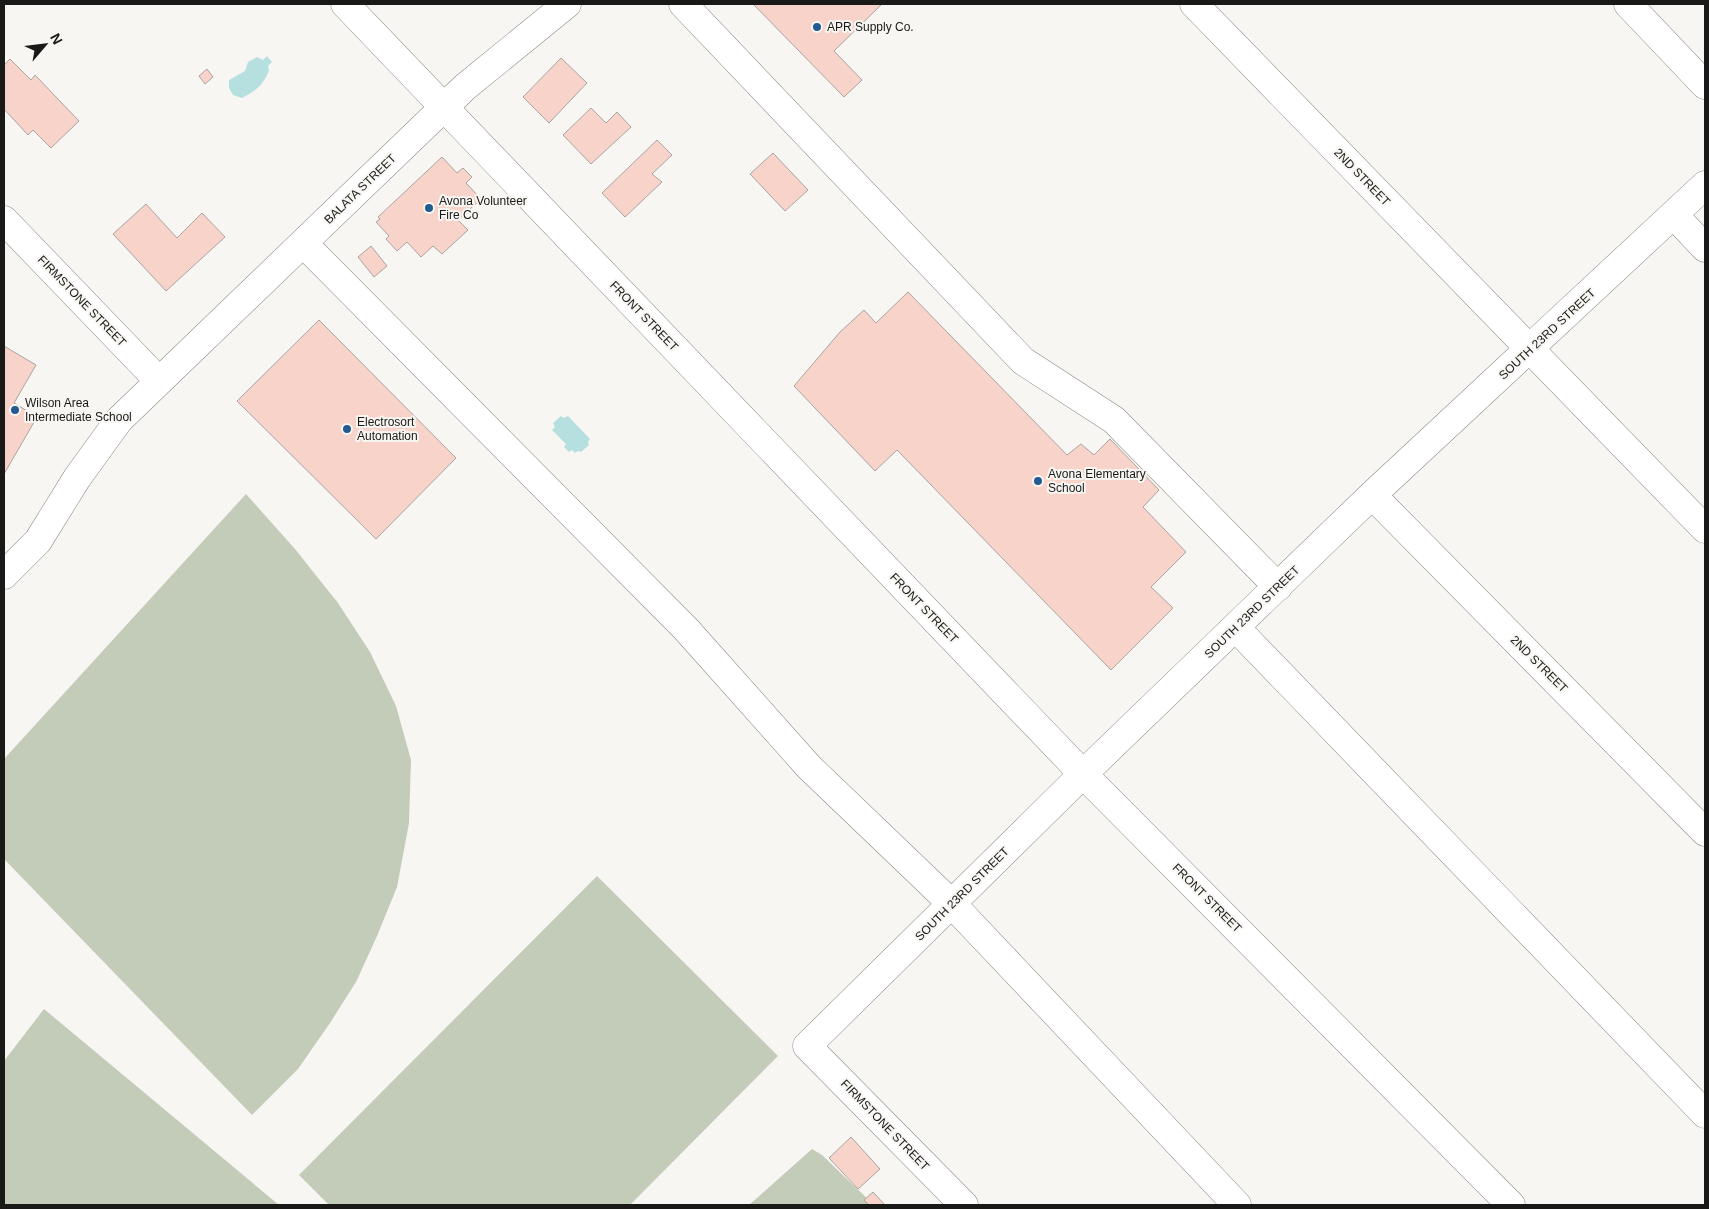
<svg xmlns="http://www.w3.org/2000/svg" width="1709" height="1209" viewBox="0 0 1709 1209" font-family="Arial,sans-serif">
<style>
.green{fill:#c3cbb9}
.water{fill:#b6e0df}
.building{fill:#f8d3ca;stroke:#a9a4a2}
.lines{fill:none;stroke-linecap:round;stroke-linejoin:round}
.minor-casing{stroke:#8b8985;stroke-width:29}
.minor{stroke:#fff;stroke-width:28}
.poi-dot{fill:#225a91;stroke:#f8f6f2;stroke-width:2}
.labels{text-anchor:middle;stroke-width:4;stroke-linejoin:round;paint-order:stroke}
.poi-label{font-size:12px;fill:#191917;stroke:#f8f6f2;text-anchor:start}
.street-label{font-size:12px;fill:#191917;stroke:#f8f6f2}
</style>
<rect width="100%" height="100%" fill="#f8f6f2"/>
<!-- green -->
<path class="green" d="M246,494L295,549L338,603L370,652L396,706L411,760L409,823L397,887L377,936L356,982L330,1023L298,1069L252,1115L4,859V759Z
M597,876L778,1056L630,1205H329L299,1175Z
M44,1009L279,1205H4V1061Z
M812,1149L822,1155L874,1205H749Z"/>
<!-- water -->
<path class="water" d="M267,56L272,62L268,66L269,71C263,85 256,91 242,98L233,95L229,88V80L245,71L248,62L257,57L263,60Z
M561,416L564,418L568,416L590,439L588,442L589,445L581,452L578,451L575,453L572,450L569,452L564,447L566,444L552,430L555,427L553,423Z"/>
<!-- building -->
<path class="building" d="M753,4H882L834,51L862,80L844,97Z
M561,58L587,83L549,123L523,97Z
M10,59L31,80L35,75L79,121L51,148L33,130L28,135L4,109V65Z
M207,69L213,77L205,84L199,76Z
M591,108L606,123L617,112L631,127L591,164L563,135Z
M657,140L672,155L652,174L662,182L625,217L602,193Z
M773,153L808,190L785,211L750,174Z
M442,157L457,173L463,168L472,177L466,183L481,199L458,220L468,230L442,254L433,246L421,257L407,242L397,251L386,239L389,236L376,222L380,219L378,217Z
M146,204L177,238L202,213L225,237L166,291L113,234Z
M371,246L387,266L374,277L358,257Z
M908,292L1067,455L1081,444L1094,455L1110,439L1159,490L1143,507L1186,552L1151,587L1173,608L1111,670L897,450L875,471L794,386L840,332L864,310L876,323Z
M319,320L456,458L376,539L237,401Z
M4,346L36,365L14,403L37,417L4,474Z
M851,1137L880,1169L858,1189L829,1158Z
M873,1192L885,1205H869L864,1200Z"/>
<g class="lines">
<!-- minor casing -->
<g class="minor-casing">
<path id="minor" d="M345,4L1083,774L1511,1205
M683,4L1023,361L1114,420L1278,587
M1194,4L1705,529
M1628,4L1705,85
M1674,215L1705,248
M4,220L159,381
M303,243L686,629L809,767L952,904L1237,1205
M1372,495L1705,832
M4,575L38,541L77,478L119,420L465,87L567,4
M1236,628L1705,1114
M964,1205L807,1046L1083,774L1372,495L1705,185"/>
</g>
<!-- minor -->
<use href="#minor" class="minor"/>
</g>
<!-- markers -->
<g class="poi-dot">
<circle cx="817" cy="27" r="5"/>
<circle cx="429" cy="208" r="5"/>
<circle cx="15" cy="410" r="5"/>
<circle cx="347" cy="429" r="5"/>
<circle cx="1038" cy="481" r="5"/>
</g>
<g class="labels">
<!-- poi labels -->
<g class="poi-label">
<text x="827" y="31">APR Supply Co.</text>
<text x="439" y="205">Avona Volunteer<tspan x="439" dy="14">Fire Co</tspan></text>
<text x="25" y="407">Wilson Area<tspan x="25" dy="14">Intermediate School</tspan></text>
<text x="357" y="426">Electrosort<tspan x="357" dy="14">Automation</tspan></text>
<text x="1048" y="478">Avona Elementary<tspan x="1048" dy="14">School</tspan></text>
</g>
<!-- street labels -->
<g class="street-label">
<text transform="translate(1362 177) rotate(46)" y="4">2ND STREET</text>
<text transform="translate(360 189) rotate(-44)" y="4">BALATA STREET</text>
<text transform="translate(82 301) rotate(46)" y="4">FIRMSTONE STREET</text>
<text transform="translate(644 316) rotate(46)" y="4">FRONT STREET</text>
<text transform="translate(1547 334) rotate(-43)" y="4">SOUTH 23RD STREET</text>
<text transform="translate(924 608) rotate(46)" y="4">FRONT STREET</text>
<text transform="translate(1252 612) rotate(-44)" y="4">SOUTH 23RD STREET</text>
<text transform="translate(1539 664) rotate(45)" y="4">2ND STREET</text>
<text transform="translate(962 894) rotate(-45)" y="4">SOUTH 23RD STREET</text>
<text transform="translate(1207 898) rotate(45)" y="4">FRONT STREET</text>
<text transform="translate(885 1125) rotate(46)" y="4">FIRMSTONE STREET</text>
</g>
</g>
<!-- border -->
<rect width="1709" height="1209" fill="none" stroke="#191917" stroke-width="10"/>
<!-- north arrow -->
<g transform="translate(45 45) rotate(62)" stroke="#f8f6f2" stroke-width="4" paint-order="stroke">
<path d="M0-4L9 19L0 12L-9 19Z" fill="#191917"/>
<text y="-8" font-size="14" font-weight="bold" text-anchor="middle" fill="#191917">N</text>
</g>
</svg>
